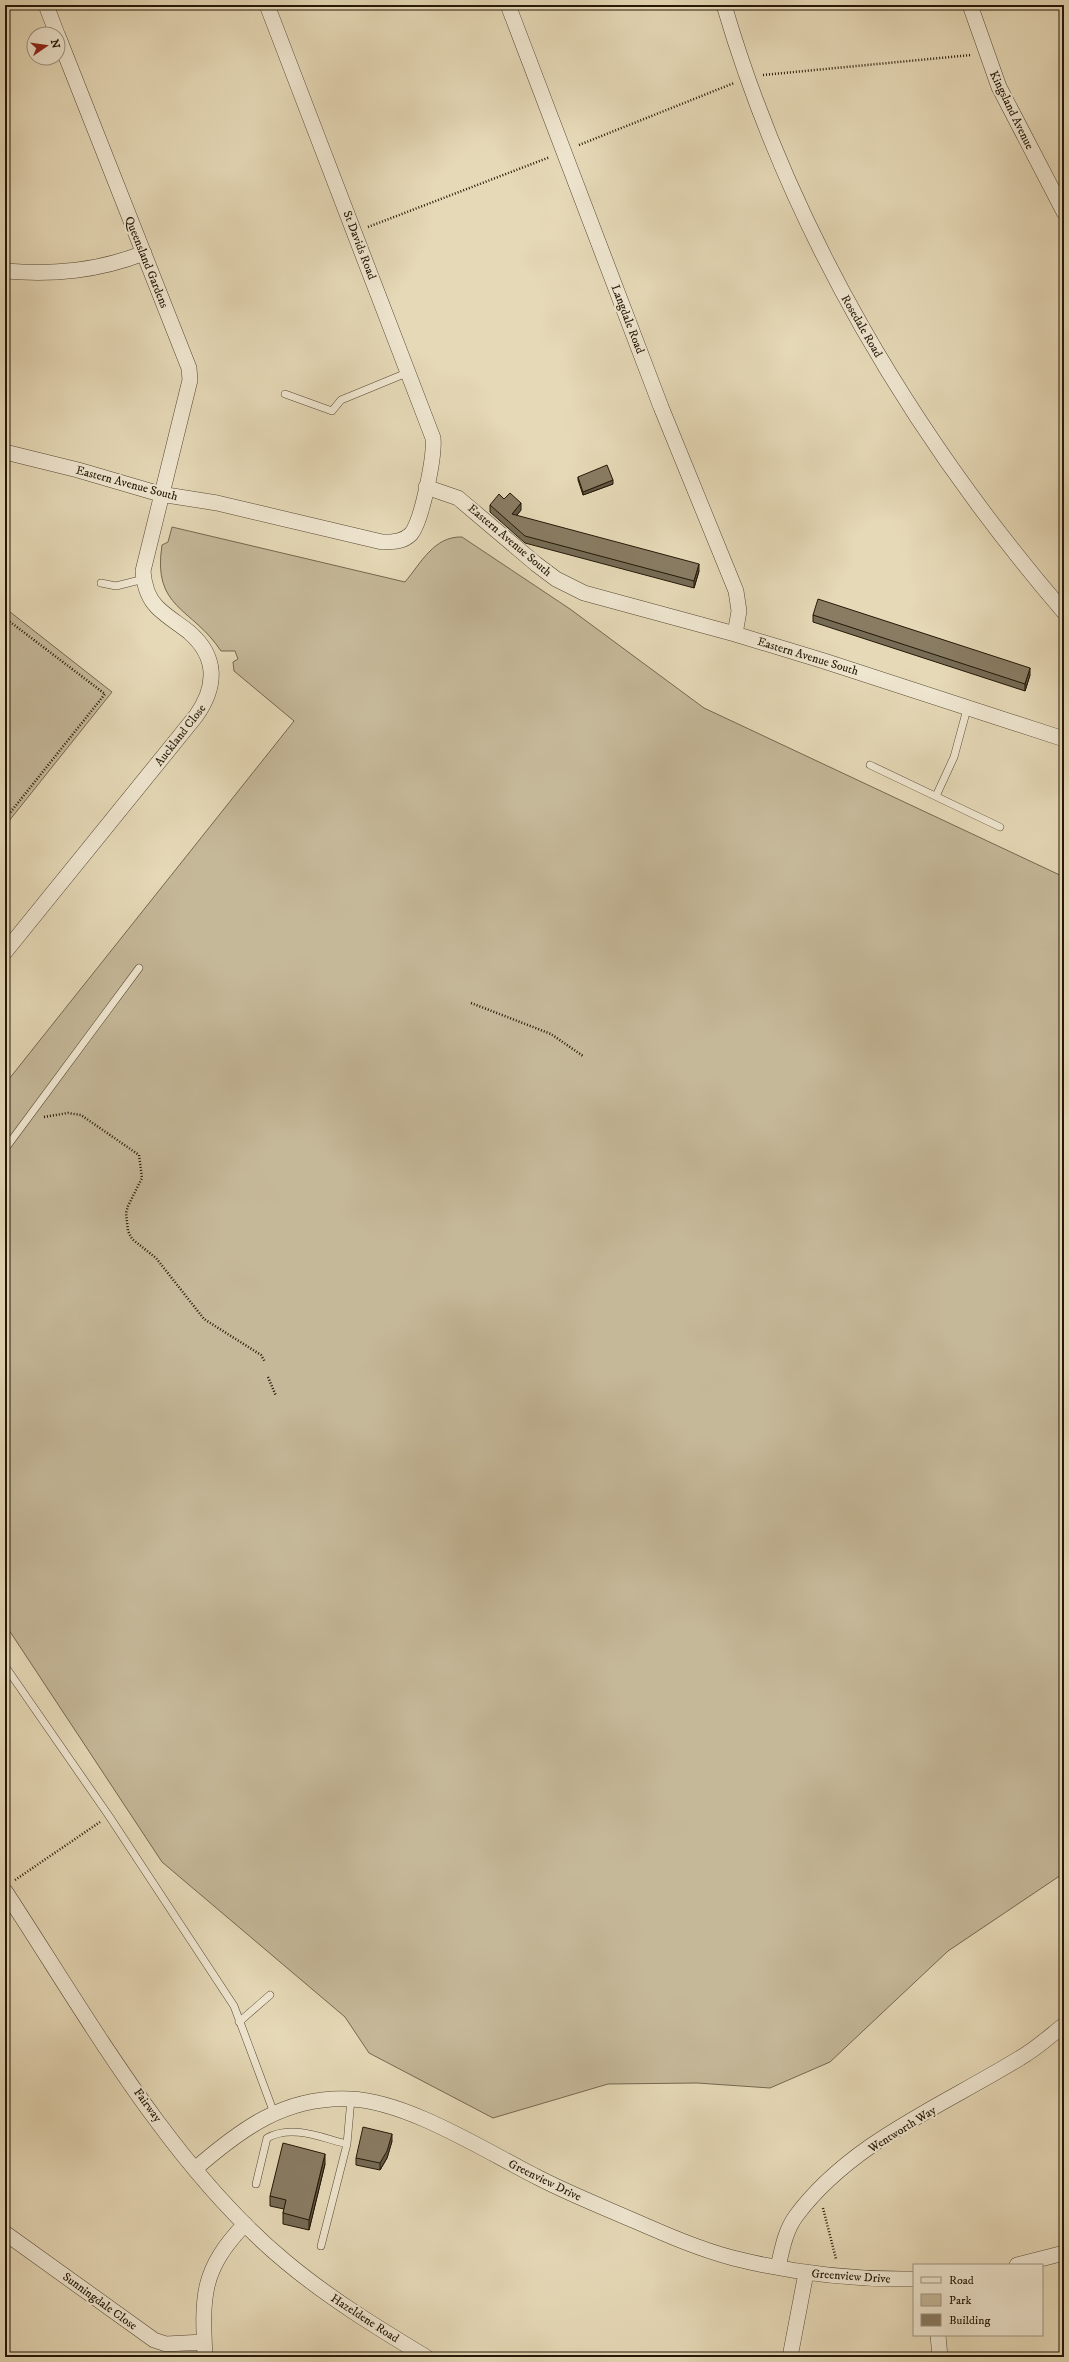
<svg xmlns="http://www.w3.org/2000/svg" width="1069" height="2362" viewBox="0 0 1069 2362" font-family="'IM FELL DW Pica',serif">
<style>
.green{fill:#c5b899;stroke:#746850}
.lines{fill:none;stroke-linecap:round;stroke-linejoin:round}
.service-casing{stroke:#544833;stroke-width:8}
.minor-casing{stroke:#544833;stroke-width:16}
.path{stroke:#241807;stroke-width:2.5;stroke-dasharray:1 2;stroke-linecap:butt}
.service{stroke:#efe6d0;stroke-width:7}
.minor{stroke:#efe6d0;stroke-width:15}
.wall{fill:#766b55;stroke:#241807}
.shaded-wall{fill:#605745;stroke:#241807}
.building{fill:#897c63;stroke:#241807}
.labels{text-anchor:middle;stroke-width:4;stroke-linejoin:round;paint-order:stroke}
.street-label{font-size:12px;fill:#241807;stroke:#efe6d0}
</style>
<rect width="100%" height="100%" fill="#e6d9b7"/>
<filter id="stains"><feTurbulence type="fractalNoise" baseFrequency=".005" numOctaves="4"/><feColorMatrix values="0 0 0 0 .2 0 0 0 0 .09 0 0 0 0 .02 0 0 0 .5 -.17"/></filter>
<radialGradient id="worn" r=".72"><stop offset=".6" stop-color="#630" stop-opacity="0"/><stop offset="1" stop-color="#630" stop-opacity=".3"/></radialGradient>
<!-- green -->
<path class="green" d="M172,527L405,582C421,563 434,536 462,537L570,609L704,708L1064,877V1873L948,1951L830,2062L770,2088L697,2083L608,2084L493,2118L369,2053L345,2017L162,1862L5,1624V1084L294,721L234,671L233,662L238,659L235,651H221C192,607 152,609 162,545L168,542Z
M5,608L112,692L5,826Z"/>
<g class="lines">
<!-- service casing -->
<g class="service-casing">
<path id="service" d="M285,394L332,411L341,400L409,372
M101,583L116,586L144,579
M870,765L1000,827
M936,796L954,757L967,709
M5,1149L139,968
M5,1666L109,1816L234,2006L274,2113
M239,2022L270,1995
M256,2184L267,2138C292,2124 322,2138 347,2144
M321,2246L347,2144L351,2099"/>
</g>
<!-- minor casing -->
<g class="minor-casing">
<path id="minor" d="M46,5L57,34
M508,5L661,407L736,591L739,611L735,634
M724,5C790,230 912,435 1064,612
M970,5L999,87L1064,212
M5,271C54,275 98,271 144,253
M5,452L78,470L160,494L217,503L382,542C393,542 403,542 411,534C422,521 435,455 433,438L267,5
M426,487L458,498L536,564L556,579L584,593L735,634L824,661L1064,739
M5,952L196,716C217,686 218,657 189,632C179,624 167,617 157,607C148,598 144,584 143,571L190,380L189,368L58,36
M5,1891C87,2016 170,2166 286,2262C329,2298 378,2328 426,2357
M195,2169C241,2129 285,2096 350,2099C408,2101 487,2152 539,2178C570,2194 603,2207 635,2221C667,2235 699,2249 733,2258C793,2273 853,2280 914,2279
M5,2233L154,2340L166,2344L204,2342
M1017,2265L1064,2253
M778,2267C782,2250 785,2231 796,2216C851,2142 944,2105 1020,2058C1036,2049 1050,2036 1064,2025
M938,2335L940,2357
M205,2357C202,2296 201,2270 245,2224
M790,2357L806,2273"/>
</g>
<!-- path -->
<path class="path" d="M763,75L971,55
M579,145L734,83
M368,227L550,157
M5,618L105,694L5,819
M471,1003L551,1034L583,1056
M44,1117L68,1113L81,1115L139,1155L142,1178L128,1206L126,1213L128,1231L132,1239L156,1258L204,1319L261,1355L265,1362
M268,1377L276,1396
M15,1880L100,1822
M823,2208L836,2259"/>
<!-- service -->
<use href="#service" class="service"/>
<!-- minor -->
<use href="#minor" class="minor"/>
</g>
<!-- wall -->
<path class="wall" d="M578,477L613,484L583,495L578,480Z
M490,505L521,510L516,516L699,571L694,588L525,543L490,512Z
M813,615L1030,675L1025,691L813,622Z
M392,2141L387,2158L380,2170L356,2165V2158Z
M325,2164L309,2230L283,2224V2213L284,2209L270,2206V2196Z"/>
<!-- shaded-wall -->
<path class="shaded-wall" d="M613,480V484L583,495V492Z
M521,503V510L512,521V514Z
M699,564V571L694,588V581Z
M1030,668V675L1025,691V684Z
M8,1125V1132L5,1136V1130Z
M392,2134V2141L387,2158L380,2170V2163Z
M325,2154V2164L309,2230V2220Z"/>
<!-- building -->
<path class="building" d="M607,465L613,480L583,492L578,477Z
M510,493L521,503L512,514L699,564L694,581L525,536L490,505L499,494L504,499Z
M818,599L1030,668L1025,684L813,615Z
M5,1122L8,1125L5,1130Z
M363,2127L392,2134L387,2151L380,2163L356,2158Z
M283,2143L325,2154L309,2220L283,2213L286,2200L270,2196Z"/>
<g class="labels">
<!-- street labels -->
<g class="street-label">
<text transform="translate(1012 110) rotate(64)" y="4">Kingsland Avenue</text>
<text transform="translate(360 245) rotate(69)" y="4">St Davids Road</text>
<text transform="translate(147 262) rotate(68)" y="4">Queensland Gardens</text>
<text transform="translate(628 319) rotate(69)" y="4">Langdale Road</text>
<text transform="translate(862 326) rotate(60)" y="4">Rosedale Road</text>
<text transform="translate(127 483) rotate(15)" y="4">Eastern Avenue South</text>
<text transform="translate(510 540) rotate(40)" y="4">Eastern Avenue South</text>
<text transform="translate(808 656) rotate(17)" y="4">Eastern Avenue South</text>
<text transform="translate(180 735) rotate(-52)" y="4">Auckland Close</text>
<text transform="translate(148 2105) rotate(54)" y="4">Fairway</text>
<text transform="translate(902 2129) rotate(-32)" y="4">Wentworth Way</text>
<text transform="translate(545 2180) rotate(26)" y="4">Greenview Drive</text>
<text transform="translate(851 2276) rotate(4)" y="4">Greenview Drive</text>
<text transform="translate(100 2301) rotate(36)" y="4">Sunningdale Close</text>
<text transform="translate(365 2318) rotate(33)" y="4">Hazeldene Road</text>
</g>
</g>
<!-- margin -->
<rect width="1069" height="2362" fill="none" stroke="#e6d9b7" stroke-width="20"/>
<rect x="6" y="6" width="1057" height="2350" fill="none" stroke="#241807" stroke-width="2"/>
<rect x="10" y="10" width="1049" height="2342" fill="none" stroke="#241807"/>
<!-- legend -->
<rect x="913" y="2264" width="130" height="72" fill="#efe6d0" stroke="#9e9480"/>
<rect x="921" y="2277" width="20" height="6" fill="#efe6d0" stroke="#9e9480"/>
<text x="949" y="2284" font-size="12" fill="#241807">Road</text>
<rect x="921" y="2294" width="20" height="12" fill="#c5b899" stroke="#9e9480"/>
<text x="949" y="2304" font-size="12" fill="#241807">Park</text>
<rect x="921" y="2314" width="20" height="12" fill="#897c63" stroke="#9e9480"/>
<text x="949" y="2324" font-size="12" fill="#241807">Building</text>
<!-- north arrow -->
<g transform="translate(46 46) rotate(77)"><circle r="19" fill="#efe6d0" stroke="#9e9480"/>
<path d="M0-3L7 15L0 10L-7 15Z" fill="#8f2418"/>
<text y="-6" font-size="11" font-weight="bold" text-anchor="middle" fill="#241807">N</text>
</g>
<rect width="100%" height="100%" filter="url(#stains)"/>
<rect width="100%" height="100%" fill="url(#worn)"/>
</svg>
